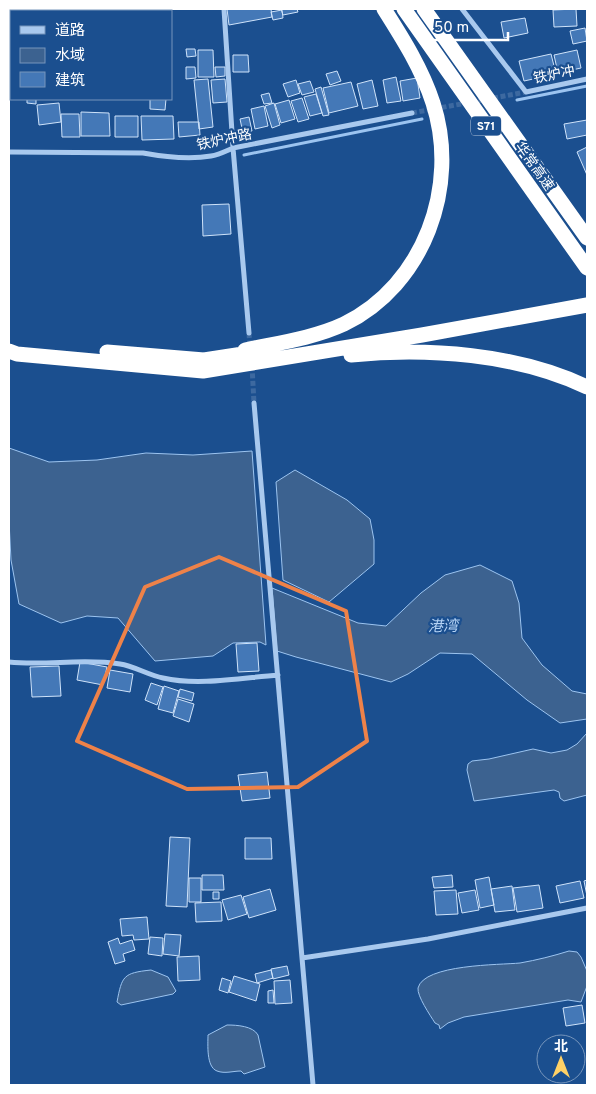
<svg xmlns="http://www.w3.org/2000/svg" width="596" height="1094" viewBox="0 0 596 1094" font-family="Overpass,'Noto Sans SC',sans-serif">
<style>
.water{fill:#3c6290;stroke:#9cc4f0}
.lines{fill:none;stroke-linecap:round;stroke-linejoin:round}
.stream{stroke:#9cc4f0;stroke-width:3}
.building{fill:#4478b7;stroke:#cfe3fa}
.minor-tunnel{stroke:#3d69a0;stroke-width:5;stroke-dasharray:5 2.5;stroke-linecap:butt}
.minor{stroke:#a9c9ee;stroke-width:5}
.motorway{stroke:#fff;stroke-width:15}
.marked{fill:none;stroke:#ee8249;stroke-width:4;stroke-linejoin:round}
.labels{text-anchor:middle;stroke-width:4.5;stroke-linejoin:round;paint-order:stroke}
.shield{fill:#1b4f8f;stroke:#bbcadd;stroke-width:1}
.shield-label{font-size:12px;font-weight:bold;fill:#fff}
.street-label{font-size:14px;fill:#fff;stroke:#1b4f8f}
.water-label{font-size:15px;font-style:italic;fill:#b5d3f5;stroke:#1b4f8f}
</style>
<rect width="100%" height="100%" fill="#1b4f8f"/>
<!-- water -->
<path class="water" d="M9,448L49,462L97,460L146,453L193,455L252,451L266,645L260,642L233,643L213,656L155,661L118,618L87,616L61,623L19,604L11,560L9,521Z
M295,470L347,500L370,519L374,540V564L329,602L283,580L276,482Z
M480,565L512,581L519,603L522,638L542,665L572,691L587,694V719L560,723L527,700L472,654L440,653L408,674L391,682L296,657L277,651L272,588L358,623L386,626L421,593L445,575Z
M587,733V795L564,801L560,798L559,792L554,790L474,801L467,770L468,764L472,761L489,759L533,749L551,753L567,750L577,744Z
M569,951L577,952L581,957L587,971V986L581,1002L568,1000L464,1017L448,1023L440,1029L439,1025L435,1023C430,1015 417,996 418,988C424,964 500,965 520,963C537,960 553,956 569,951Z
M151,970L168,977L176,991L173,994L121,1005L117,1002C122,976 123,973 151,970Z
M227,1025C237,1025 253,1026 258,1035L265,1067L244,1074L241,1071C233,1071 225,1074 217,1071C206,1067 208,1044 208,1035Z"/>
<g class="lines">
<!-- stream -->
<path class="stream" d="M517,100L587,86
M244,155L422,119"/>
</g>
<!-- building -->
<path class="building" d="M227,9H271L272,17L229,25Z
M281,9H297L298,12L283,15Z
M576,9L577,26L554,27L553,10Z
M282,10L283,18L273,20L271,12Z
M525,18L528,33L504,38L501,22Z
M585,28L587,41L573,44L570,31Z
M186,49H195L196,56L187,57Z
M198,50H213L214,77H198Z
M577,50L581,68L558,73L554,55Z
M551,54L556,74L524,81L519,61Z
M9,55H11V71L9,72Z
M233,55H248L249,72H233Z
M186,67H195L196,78L186,79Z
M215,67H225V76L216,77Z
M337,71L341,81L330,85L326,74Z
M396,77L401,101L387,103L383,80Z
M417,78L420,98L403,101L400,81Z
M208,79L213,127L199,129L194,80Z
M225,79L227,102L213,103L211,80Z
M296,80L300,93L288,97L283,84Z
M372,80L378,106L363,109L357,84Z
M310,81L314,92L302,95L298,84Z
M351,82L358,106L329,113L323,88Z
M321,87L329,115L323,116L315,89Z
M269,93L272,103L264,104L261,95Z
M316,94L322,113L310,116L304,97Z
M302,98L309,119L298,122L291,101Z
M27,99H36V104L27,103Z
M150,99H166L165,110L150,109Z
M289,100L295,119L281,123L275,104Z
M59,103L61,122L39,125L37,105Z
M274,103L280,125L272,128L265,106Z
M264,106L268,126L255,129L251,109Z
M81,112L109,113L110,136H81Z
M61,114H79L80,137H62Z
M115,116H138V137H115Z
M141,116H173L174,139L142,140Z
M249,117L252,131L243,133L240,119Z
M587,120V135L567,139L564,124Z
M178,122H199L200,135L179,137Z
M587,147V175L577,152Z
M229,204L231,234L203,236L202,205Z
M257,643L259,671L238,672L236,644Z
M80,662L107,667L103,685L77,680Z
M59,666L61,696L32,697L30,667Z
M110,670L133,674L130,692L107,688Z
M151,683L163,687L157,705L145,700Z
M164,686L179,691L173,713L158,709Z
M180,689L194,693L192,701L178,697Z
M178,699L194,704L189,722L173,716Z
M267,772L270,798L242,801L238,775Z
M170,837L190,838L187,907L166,906Z
M245,838H271L272,859H245Z
M202,875H223L224,890H202Z
M452,875L453,887L434,888L432,877Z
M489,877L494,905L480,908L475,880Z
M189,878H201V902H189Z
M587,880V896L584,881Z
M580,881L584,898L560,903L556,886Z
M539,885L543,908L517,912L513,888Z
M512,886L515,910L495,912L491,889Z
M270,889L276,910L249,918L243,897Z
M456,890L458,914L436,915L434,891Z
M475,890L479,910L462,913L458,893Z
M213,892H219V899H213Z
M241,895L247,914L228,920L222,900Z
M221,902L222,921L196,922L195,903Z
M147,917L149,939L134,940L133,935L122,936L120,919Z
M165,934L181,935L179,956L163,954Z
M150,937L163,938L162,956L148,954Z
M118,938L120,944L132,940L135,950L123,954L125,961L115,964L108,942Z
M199,956L200,980L178,981L177,957Z
M287,966L289,975L273,979L271,969Z
M271,970L273,978L257,983L255,974Z
M234,976L260,984L256,1001L229,992Z
M222,978L231,981L228,993L219,990Z
M290,980L292,1003L275,1004L274,981Z
M273,990L274,1003H268V991Z
M582,1005L585,1023L566,1026L563,1008Z"/>
<g class="lines">
<!-- minor-tunnel -->
<path class="minor-tunnel" d="M412,113L526,92
M249,333L250,347
M252,366L254,403"/>
<!-- minor -->
<path class="minor" d="M224,9L233,148L249,333
M462,9L526,92L587,79
M9,152L143,153C165,157 188,160 211,156C218,155 226,151 233,148L412,113
M254,403L313,1085
M9,662C46,666 83,658 120,664C134,666 148,675 163,678C198,686 241,678 278,675
M302,958L428,939L587,908"/>
<!-- motorway -->
<path class="motorway" d="M404,9L587,268
M424,9L587,238
M245,350C278,343 314,338 344,324C424,285 460,186 433,103C422,69 403,39 384,9
M9,351L17,354L203,371L422,335L587,305
M107,352L204,360L256,352
M351,355C427,347 518,354 587,387"/>
</g>
<!-- marked area -->
<path class="marked" d="M219,557L346,611L367,741L298,787L187,789L77,741L145,587Z"/>
<g class="labels">
<!-- shield labels -->
<rect class="shield" x="471" y="116.5" width="30" height="19" rx="4"/>
<g class="shield-label">
<text x="486" y="130">S71</text>
</g>
<!-- street labels -->
<g class="street-label">
<text transform="translate(554 74) rotate(-11)" y="5">铁炉冲</text>
<text transform="translate(224 139) rotate(-12)" y="5">铁炉冲路</text>
<text transform="translate(535 166) rotate(55)" y="5">华常高速</text>
</g>
<!-- water labels -->
<g class="water-label">
<text transform="translate(443 626) rotate(-1)" y="5">港湾</text>
</g>
</g>
<!-- border -->
<rect width="596" height="1094" fill="none" stroke="#ffffff" stroke-width="20"/>
<!-- legend -->
<rect x="10" y="10" width="162" height="90" fill="#1b4f8f" stroke="#7695bc"/>
<rect x="20" y="26" width="25" height="8" fill="#a9c9ee" stroke="#7695bc"/>
<text x="55" y="35" font-size="15" fill="#ffffff">道路</text>
<rect x="20" y="48" width="25" height="15" fill="#3c6290" stroke="#7695bc"/>
<text x="55" y="60" font-size="15" fill="#ffffff">水域</text>
<rect x="20" y="72" width="25" height="15" fill="#4478b7" stroke="#7695bc"/>
<text x="55" y="85" font-size="15" fill="#ffffff">建筑</text>
<!-- north arrow -->
<g transform="translate(561 1059)"><circle r="24" fill="#1b4f8f" stroke="#7695bc"/>
<path d="M0-4L9 19L0 12L-9 19Z" fill="#ffd166"/>
<text y="-8" font-size="14" font-weight="bold" text-anchor="middle" fill="#ffffff">北</text>
</g>
<!-- scale -->
<path d="M426 32v8h82v-8" fill="none" stroke="#ffffff" stroke-width="2.5"/>
<text x="434" y="32" font-size="15" fill="#ffffff" stroke="#1b4f8f" stroke-width="4" paint-order="stroke">50 m</text>
</svg>
